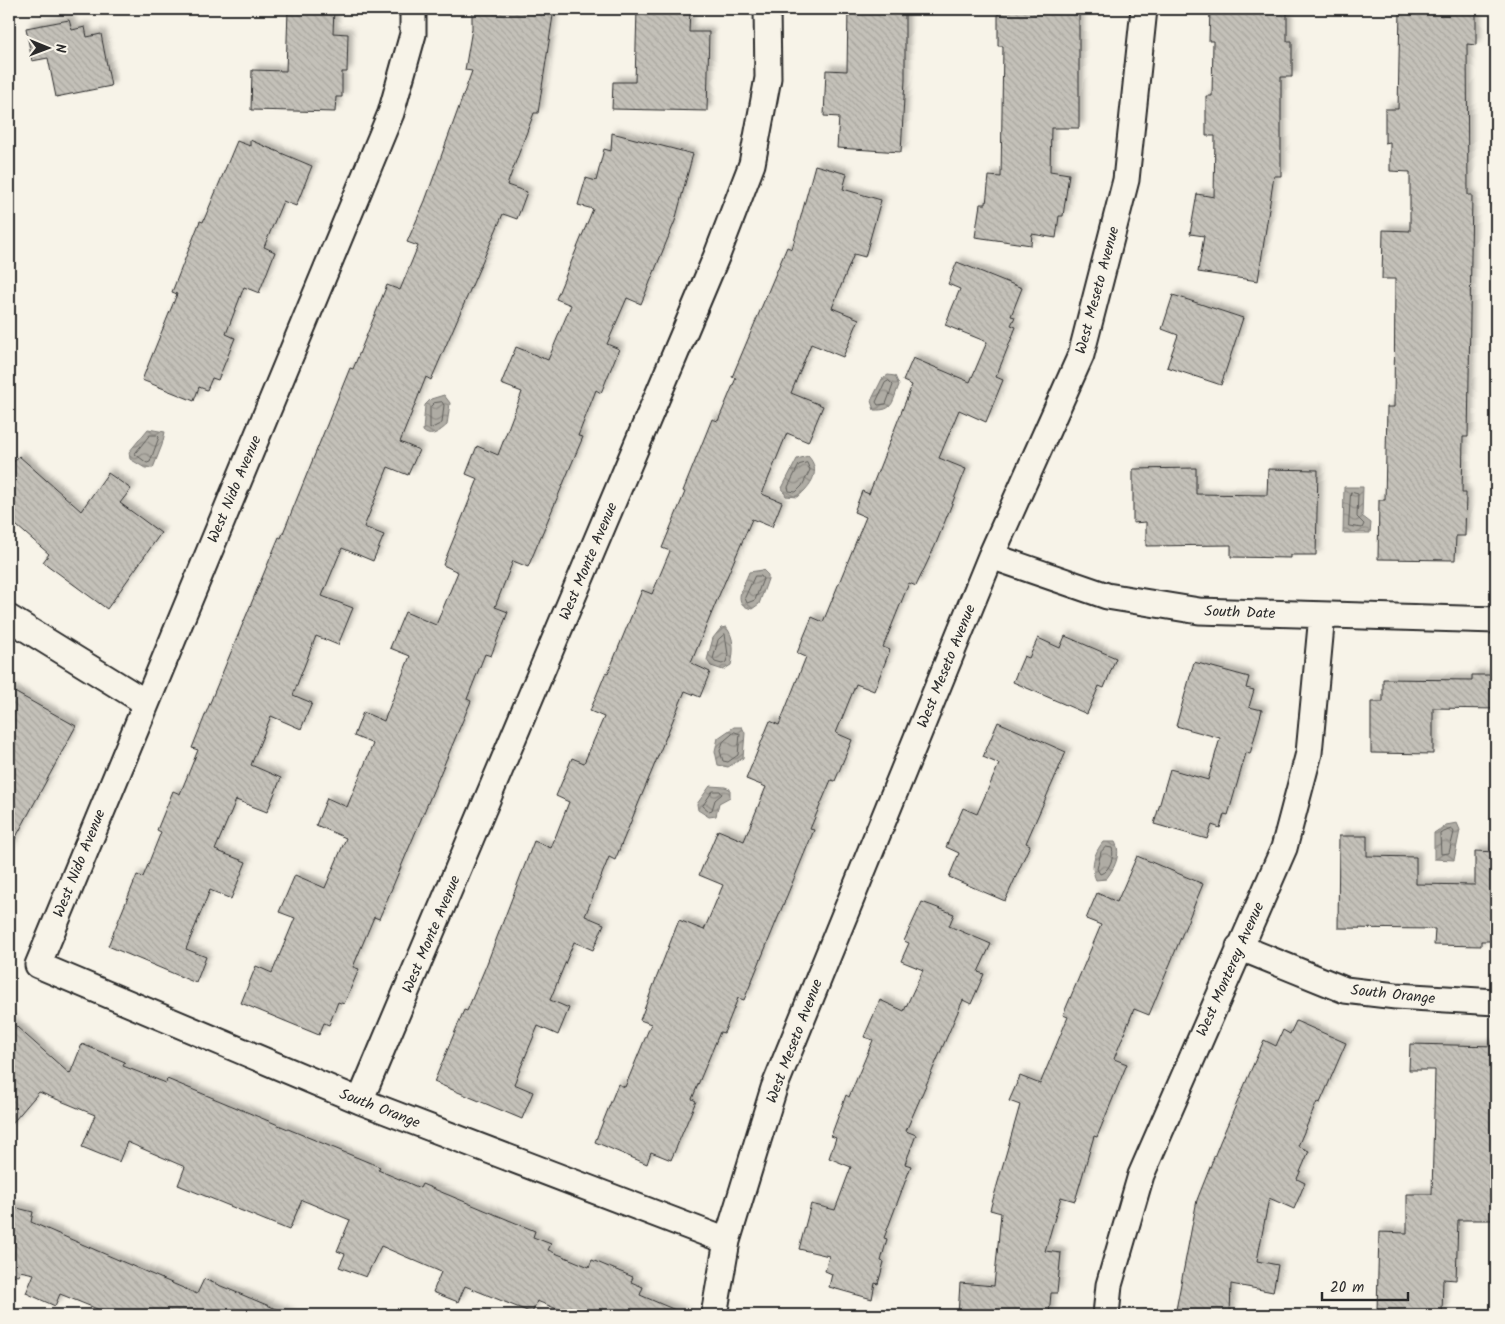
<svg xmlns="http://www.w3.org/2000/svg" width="1505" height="1324" viewBox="0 0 1505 1324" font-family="Kalam,sans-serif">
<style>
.water{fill:url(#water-waves);stroke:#7a7874}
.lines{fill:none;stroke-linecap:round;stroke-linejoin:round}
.shore{stroke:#605f5b;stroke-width:1}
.building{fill:url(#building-back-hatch);stroke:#2b2b2b;filter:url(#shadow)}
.minor-casing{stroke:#2b2b2b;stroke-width:29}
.minor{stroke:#f7f3e8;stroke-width:25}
.labels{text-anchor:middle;stroke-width:5;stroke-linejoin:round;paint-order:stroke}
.street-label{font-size:15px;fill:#2b2b2b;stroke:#f7f3e8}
</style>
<defs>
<pattern id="water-waves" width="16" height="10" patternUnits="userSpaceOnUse" patternTransform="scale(1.25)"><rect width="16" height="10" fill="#afaca4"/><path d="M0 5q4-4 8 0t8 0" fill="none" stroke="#8f8c86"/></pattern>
<pattern id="building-back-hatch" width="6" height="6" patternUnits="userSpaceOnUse" patternTransform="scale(1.25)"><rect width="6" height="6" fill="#c4c1b9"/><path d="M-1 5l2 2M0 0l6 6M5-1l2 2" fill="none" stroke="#a9a69f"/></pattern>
<filter id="shadow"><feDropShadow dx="4.5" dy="-4.5" stdDeviation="2.5" flood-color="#0004"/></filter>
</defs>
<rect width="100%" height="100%" fill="#f7f3e8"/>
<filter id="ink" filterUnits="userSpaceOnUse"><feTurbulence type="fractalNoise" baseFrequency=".02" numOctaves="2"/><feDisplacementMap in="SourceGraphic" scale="10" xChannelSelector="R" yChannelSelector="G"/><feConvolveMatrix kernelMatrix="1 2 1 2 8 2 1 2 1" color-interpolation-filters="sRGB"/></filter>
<g filter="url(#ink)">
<!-- water -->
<path class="water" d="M888,375L895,376L899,385C892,402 894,411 874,410L871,401L882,379Z
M444,395L450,403L447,425C440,431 431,439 423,431L425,405L431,399Z
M148,429L165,432L162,445L153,468H145L130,459L129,452Z
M808,456C822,471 811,485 798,497L786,496L782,488L797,459Z
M1344,487H1363L1362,516L1371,523L1370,533H1343Z
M763,570L768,575V579L759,604L752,609C730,604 744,586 749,572Z
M726,627C735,638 734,652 731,665L723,670L711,666L707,660L713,638L721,628Z
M734,727H742L745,733L743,758L728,767L718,765L715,751L718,738Z
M710,786L725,787L730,789V797L719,803L716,816L709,817L698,810L697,804Z
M1457,823L1460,830L1454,860L1434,859V833L1446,825Z
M1103,842H1115C1122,854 1114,869 1106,879L1096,880C1090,867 1094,853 1103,842Z"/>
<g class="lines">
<!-- shore -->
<path class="shore" d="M889,381L893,385L886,404L878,405L876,402L885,383Z
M442,402L444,405L442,423L430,429V407L434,403Z
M150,435H157L159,437L150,462L147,463L135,454Z
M807,463L810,470L802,486L796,492L789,491L788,487L799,465Z
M1351,492L1358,494L1357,517L1364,524L1362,528L1349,526Z
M755,576H761L763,579L755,600L747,603L745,598Z
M725,634L728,655L726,662L722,664L715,662L713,659L718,640Z
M735,732L740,734L738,755L728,762L723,761L720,751L723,742Z
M713,791H720L722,794L715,800L712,810L709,811L703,806Z
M1452,829L1454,832L1449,853L1441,854L1440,834Z
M1106,847L1112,848C1115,856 1109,872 1100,874L1097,869L1101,852Z"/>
</g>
<!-- building -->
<path class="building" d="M288,9H334L333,33L348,34L347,72H342V97H336L335,112L251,110L252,70L286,71Z
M472,9H554L538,113H534L507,185L527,192L517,219L503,214L431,380L426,377L400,442L419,450L408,475L388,467L364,527L384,535L373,561L342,548L322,596L353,608L338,645L316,636L293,695L312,703L301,729L271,716L251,765L281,778L267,812L236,800L215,850L246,862L231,899L210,890L186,949L206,957L196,983L108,946L137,875L143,877L161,832L157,830L173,791L180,794L198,750L192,748L214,693L279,537L281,538L350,368L353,369L387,285L400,290L418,246L407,242L425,201L472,71L465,70L472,29Z
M637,9H690L689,32H709L707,111L612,109L613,82H635Z
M848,9H905V80L901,152L837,148L839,117L824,116L826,70L847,71Z
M998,9H1079V128H1051L1050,171L1069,174L1063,216H1059L1056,238L1032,234L1031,245L975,237L980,204H986L989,176L1001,177L1003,46H998Z
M1210,9L1287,11V41H1292V77H1281V176H1274L1258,281L1198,272L1204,236L1190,234L1197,194L1214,197L1215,136H1206V96H1212L1213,41H1209Z
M1400,9H1476V45L1467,44L1468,195H1472L1468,437H1463L1462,493H1466L1465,536H1456L1455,560L1378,559L1379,500H1385L1387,407H1394L1395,279H1382L1383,230L1410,231V172L1390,171V142L1385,143V109H1398Z
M69,20L72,30L85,27L87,37L101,34L111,86L56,97L48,58L32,61L26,28Z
M612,133L693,154L675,221L641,304L627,298L607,344L619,349L601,393L596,390L578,436L583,437L528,567L513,561L495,607L508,612L491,656L485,654L467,699L471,701L441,772L379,919L374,917L353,967L359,969L344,1004L338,1002L329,1025L324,1023L319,1035L241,1003L256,966L272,973L295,918L279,912L295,875L325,888L346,838L316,825L327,798L347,807L373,744L354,736L363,712L384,721L410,656L390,648L405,612L436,625L458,572L443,565L478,479L466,474L477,446L498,455L522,392L501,384L516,347L548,360L571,305L556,299L593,209L578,205L586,178L596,181L604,149L611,151Z
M250,140L312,166L296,206L283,201L264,247L275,252L259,293L244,287L226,334L235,338L218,380L212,378L207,390L199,387L194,401L142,380L177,294L172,292L200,221L203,222L237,141L250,146Z
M815,165L847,174L843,189L881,200L865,257L854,254L832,308L859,319L843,357L811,344L791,393L823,406L808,442L787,433L762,494L782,502L772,527L752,519L717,600L691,663L710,672L700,697L685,691L615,860L609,857L585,916L604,924L593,950L574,942L550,1000L569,1008L558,1035L538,1026L514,1084L533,1092L522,1119L434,1082L464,1010L467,1011L486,966L534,841L551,848L569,802L556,796L572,758L584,763L604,717L590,711L606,672L608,673L642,590L652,594L670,551L662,548L685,492L683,491L712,419L718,421L736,378L732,377L787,247L792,249Z
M957,262L1022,288L1011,316L1015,317L1011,325L1016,327L996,377L1003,380L986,422L959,410L939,458L966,469L935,546L916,586L909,583L883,647L890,650L874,691L856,684L836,733L852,740L835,781L831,780L810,829L814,830L744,1000L738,998L724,1033L720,1032L692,1099L696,1101L671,1160L651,1152L647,1164L595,1142L618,1084L625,1087L651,1024L640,1020L679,920L704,930L723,885L699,875L718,830L744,841L766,787L746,779L770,721L779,725L806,657L797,653L812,617L823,622L866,517L854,512L862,491L869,494L912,385L903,381L913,358L970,382L987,342L945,325L960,289L948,284Z
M1173,295L1243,318L1221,385L1167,367L1178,335L1162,329Z
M19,456L81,511L108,473L131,489L120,503L161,533L107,609L43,562L49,554L9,519V467Z
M1196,468V494L1267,495L1268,469L1318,470L1316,555H1291V558L1231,557V545L1146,546V522L1133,523V469Z
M1065,636L1116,658L1104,688L1099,686L1087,714L1013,682L1024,656L1029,658L1038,638L1060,648Z
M1194,662L1249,677L1246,688L1254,690L1249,707L1262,710L1250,754L1246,753L1228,815L1224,814L1220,828L1212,825L1207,839L1154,824L1170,769L1208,780L1220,738L1176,726Z
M1472,675H1496V709L1433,708V754L1371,753V702H1383V679L1472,680Z
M9,689L76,726L9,850Z
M998,722L1066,752L1026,843L1030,845L1005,901L949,877L959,853L946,847L963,808L977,814L999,764L983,757Z
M1339,836H1367V856L1416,857V884L1475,885V851L1496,852V941H1481V946L1434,945L1435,929L1338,928Z
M1137,856L1203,884L1149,1015L1134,1009L1114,1059L1127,1064L1097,1137L1094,1136L1075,1201L1061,1197L1045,1251L1061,1253L1057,1293H1051L1049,1315H958L960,1283L994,1286L1001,1213L990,1210L1020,1105L1009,1101L1020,1076L1040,1084L1068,1017L1063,1015L1101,925L1086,919L1097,893L1117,902Z
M922,902L954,914L949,926L991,944L978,972L984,974L971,1004L963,1000L906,1131L916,1135L905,1164L911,1166L884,1238L887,1239L881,1261L884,1262L878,1284L875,1283L872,1299L829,1287L832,1274L825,1271L829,1256L799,1249L811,1204L835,1210L851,1167L829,1158L836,1138L831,1136L846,1095L849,1097L873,1040L864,1037L880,1000L904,1011L923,970L901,961L909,943L904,941Z
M9,1020L70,1074L82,1044L125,1062L123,1066L166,1083L167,1079L380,1167L378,1170L420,1188L422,1184L535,1231L533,1237L551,1244L548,1250L589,1267L592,1260L633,1277L631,1282L643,1287L640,1295L687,1315H572L537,1301L532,1313L465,1286L458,1302L433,1292L441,1272L381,1246L366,1277L339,1267L345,1254L337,1251L350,1220L302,1200L289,1230L178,1185L185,1167L127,1142L119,1162L82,1147L95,1115L39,1092L9,1127Z
M1296,1021L1346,1043L1320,1103L1317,1102L1298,1146L1309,1151L1297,1179L1305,1183L1294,1209L1269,1198L1257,1261L1278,1265L1273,1292L1231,1284L1230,1315H1175L1197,1200L1220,1142L1264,1040L1276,1046L1283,1030L1290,1034Z
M1410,1044L1496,1046V1220H1458L1456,1280L1443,1279L1442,1313L1377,1311L1379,1232L1407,1233V1194H1432L1435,1070H1409Z
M9,1206L33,1212L31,1222L197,1294L204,1279L291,1315H112L60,1294L55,1306L26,1293L34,1274L20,1271L19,1276L9,1275Z"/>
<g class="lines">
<!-- minor casing -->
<g class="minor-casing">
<path id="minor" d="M413,9V34L391,113L38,965L360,1101L727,1241
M991,556L1107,596L1199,611L1496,620
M9,618L145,702
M1239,947L1345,990L1396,996L1496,1002
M360,1101L717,255L752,164L768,78L767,9
M714,1315L727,1241L774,1088L991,556L1081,355L1126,180L1144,9
M1106,1315L1109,1285L1141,1175L1284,848L1309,753L1322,615"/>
</g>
<!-- minor -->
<use href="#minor" class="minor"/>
</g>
</g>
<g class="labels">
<!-- street labels -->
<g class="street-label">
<text transform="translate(1097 290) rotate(-75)" y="5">West Meseto Avenue</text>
<text transform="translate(234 489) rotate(-67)" y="5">West Nido Avenue</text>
<text transform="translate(588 561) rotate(-67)" y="5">West Monte Avenue</text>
<text transform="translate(1240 612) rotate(2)" y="5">South Date</text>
<text transform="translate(946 666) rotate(-68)" y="5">West Meseto Avenue</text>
<text transform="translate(79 863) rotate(-68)" y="5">West Nido Avenue</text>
<text transform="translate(431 934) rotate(-67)" y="5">West Monte Avenue</text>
<text transform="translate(1230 969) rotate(-66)" y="5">West Monterey Avenue</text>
<text transform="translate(1393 994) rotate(6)" y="5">South Orange</text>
<text transform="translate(794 1041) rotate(-69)" y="5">West Meseto Avenue</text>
<text transform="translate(380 1108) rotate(21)" y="5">South Orange</text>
</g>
</g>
<!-- margin -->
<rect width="1505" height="1324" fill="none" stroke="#f7f3e8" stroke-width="30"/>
<rect x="15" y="15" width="1475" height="1294" fill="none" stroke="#2b2b2b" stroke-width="2" filter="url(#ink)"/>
<!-- north arrow -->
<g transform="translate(48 48) rotate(91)" stroke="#f7f3e8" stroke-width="4" paint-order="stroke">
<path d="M0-4L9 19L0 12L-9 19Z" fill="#2b2b2b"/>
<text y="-8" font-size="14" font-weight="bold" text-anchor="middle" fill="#2b2b2b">N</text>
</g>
<!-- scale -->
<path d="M1322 1292v8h86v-8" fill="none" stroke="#2b2b2b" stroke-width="2.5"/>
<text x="1330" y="1292" font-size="15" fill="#2b2b2b" stroke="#f7f3e8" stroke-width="4" paint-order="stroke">20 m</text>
</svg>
